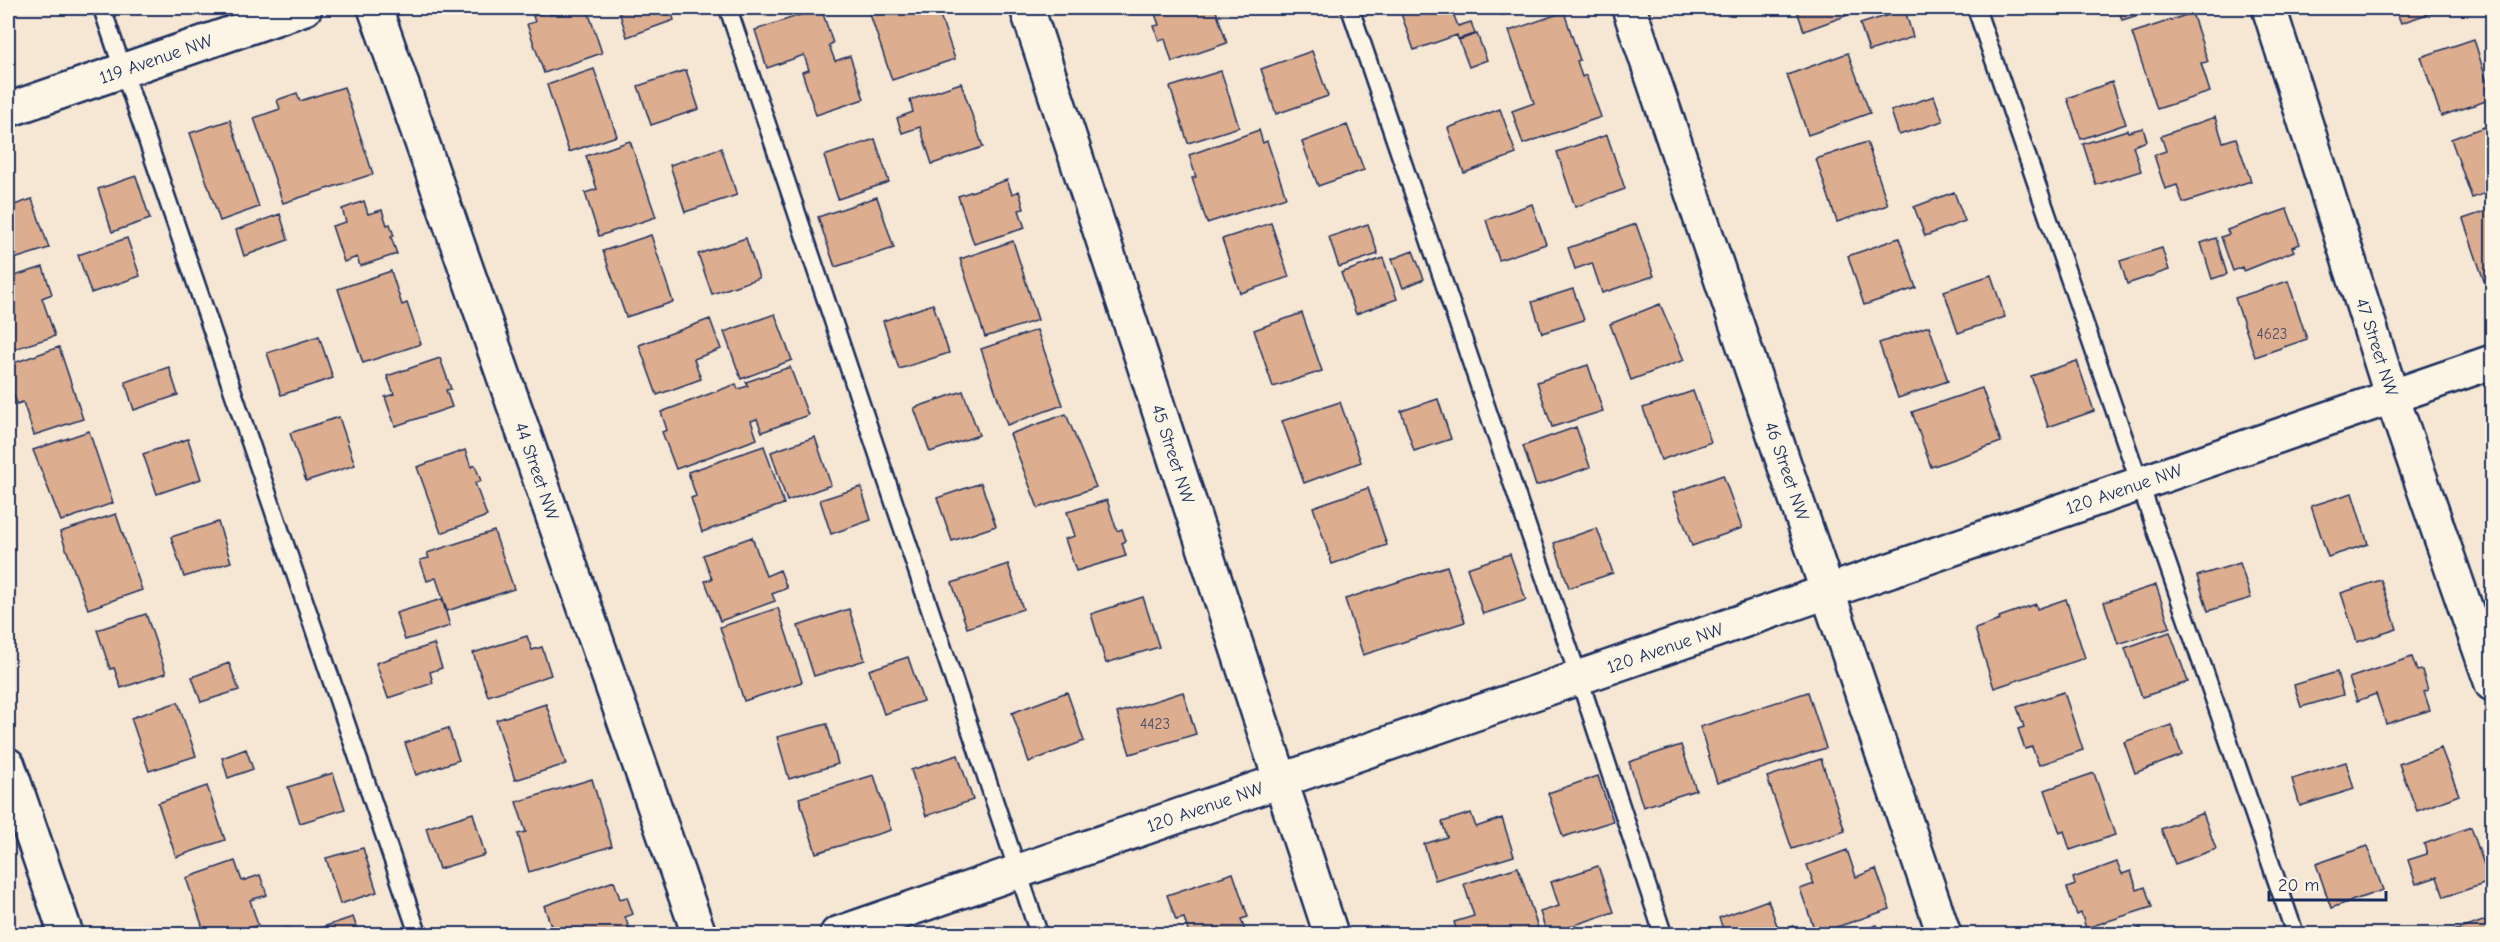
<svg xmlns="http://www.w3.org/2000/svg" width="2500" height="942" viewBox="0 0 2500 942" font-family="'Comic Neue',sans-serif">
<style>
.building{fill:#ddad8f;stroke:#1b2f5e;stroke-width:1.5}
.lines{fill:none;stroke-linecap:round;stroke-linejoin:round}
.lane-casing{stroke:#1b2f5e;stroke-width:21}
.street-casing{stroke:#1b2f5e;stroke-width:38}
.lane{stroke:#fcf5e5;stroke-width:16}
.street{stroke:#fcf5e5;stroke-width:33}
.labels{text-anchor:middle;stroke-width:5;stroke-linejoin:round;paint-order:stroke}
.number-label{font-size:15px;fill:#4c4e6a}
.street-label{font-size:18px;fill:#1b2f5e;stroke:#fcf5e5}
</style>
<rect width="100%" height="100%" fill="#f6e7d4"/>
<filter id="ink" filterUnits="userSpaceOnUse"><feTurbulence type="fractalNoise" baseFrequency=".0167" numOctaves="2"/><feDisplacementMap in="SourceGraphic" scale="12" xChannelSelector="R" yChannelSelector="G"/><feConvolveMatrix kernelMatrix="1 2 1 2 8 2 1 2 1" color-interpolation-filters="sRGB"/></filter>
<g filter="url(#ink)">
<!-- building -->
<path class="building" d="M578,8H587L602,53L544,73L527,24L535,22L533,16L549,11L550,15Z
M618,8H670L674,20L627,37Z
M821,8L833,43L829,45L835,61L850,56L864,99L816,115L802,72L809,70L804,55L767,68L755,30Z
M868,8H932L934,13L939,12L955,59L892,80Z
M1153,8H1215L1227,43L1172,62L1165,39L1159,41L1154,26L1159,25Z
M1399,8H1451L1458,26L1471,22L1475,34L1458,39L1457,35L1414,50Z
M1501,8H1525L1503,15Z
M1796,8H1846L1848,15L1804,31Z
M2118,8H2161L2122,20Z
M2395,8H2445L2401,23Z
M1905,10L1913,37L1869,51L1860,24Z
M1564,12L1580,60L1577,61L1582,77L1586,75L1601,117L1523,144L1512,111L1534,103L1509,31Z
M2192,13L2208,62L2201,63L2210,92L2157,109L2132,33Z
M1477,34L1487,60L1469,67L1459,40Z
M2474,39L2492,99L2441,116L2421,57Z
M1312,51L1328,96L1276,114L1261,69Z
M1848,53L1870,113L1808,135L1787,75Z
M594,69L617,136L569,152L547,85Z
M686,70L699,109L651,125L638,86Z
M1221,71L1239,127L1188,143L1170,87Z
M2112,82L2126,124L2081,139L2067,98Z
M961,83L983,147L932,164L920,127L902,133L897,118L913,112L910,100Z
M344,87L373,174L283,203L254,118L280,109L277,100L297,93L300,101Z
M1934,96L1943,121L1899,135L1891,111Z
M1500,109L1516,154L1464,173L1448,128Z
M2215,117L2223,142L2236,138L2251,181L2183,203L2177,185L2165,189L2154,155L2166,151L2161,136Z
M230,120L259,207L220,221L190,133Z
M2492,124V191L2472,198L2451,139Z
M1347,125L1364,170L1318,186L1302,142Z
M2143,128L2147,141L2133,146L2141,171L2096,185L2083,144L2127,130L2128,132Z
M1259,130L1263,143L1267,141L1286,197L1207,223L1192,178L1196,177L1189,155Z
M1607,135L1625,189L1575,207L1557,152Z
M875,139L889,182L838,199L824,156Z
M630,141L656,217L599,236L585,193L597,189L586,156Z
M1867,142L1888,205L1837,222L1816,159Z
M721,148L737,195L685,212L670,165Z
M136,176L150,219L112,232L98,189Z
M1007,180L1012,194L1019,191L1024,209L1019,210L1025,228L974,244L958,196Z
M1954,192L1965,221L1925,236L1914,207Z
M877,197L894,248L835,267L818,217Z
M32,199L49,248L8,261V207Z
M364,201L368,214L382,210L387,225L390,224L394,236L391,237L397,254L360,266L357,257L344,262L332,226L346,222L342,209Z
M1532,204L1546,244L1499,260L1486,220Z
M2287,209L2300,244L2292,247L2294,251L2244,271L2242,267L2233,271L2221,237L2229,234L2227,230Z
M2492,209V278L2484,281L2463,219Z
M280,214L288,240L244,256L236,230Z
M1271,223L1289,277L1240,293L1222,239Z
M1368,224L1378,254L1339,267L1329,237Z
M1636,224L1654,276L1602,293L1592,263L1575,269L1568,248Z
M651,235L673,302L626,317L603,251Z
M127,238L140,276L91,293L78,255Z
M746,238L759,278L712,294L698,254Z
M1899,238L1916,288L1864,305L1848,256Z
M2216,238L2227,274L2212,279L2201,243Z
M1013,241L1038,320L985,337L960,259Z
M2162,248L2169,270L2127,284L2120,261Z
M1413,251L1424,279L1403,288L1392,259Z
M1383,258L1397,299L1356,314L1341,273Z
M43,267L52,294L42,298L55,336L8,351V278Z
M391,271L402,305L407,303L421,344L363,363L338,289Z
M1991,275L2005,317L1958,333L1944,291Z
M2288,281L2307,339L2255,357L2235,298Z
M1573,289L1584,320L1542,333L1532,302Z
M933,304L949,353L899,369L883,321Z
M1660,304L1684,360L1631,380L1610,324Z
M1302,313L1322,371L1273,387L1254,330Z
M775,314L792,360L741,379L724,332Z
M710,319L721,349L694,359L701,379L657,395L639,345Z
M1929,326L1948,381L1898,398L1879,343Z
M1037,330L1063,405L1007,425L981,349Z
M319,336L333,378L281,395L267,353Z
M59,347L83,419L34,435L23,402L17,404L8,376V365Z
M440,358L451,389L446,390L452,407L395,426L385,397L394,394L387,376Z
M2077,361L2094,411L2048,427L2031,376Z
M1588,365L1603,411L1552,427L1537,382Z
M169,367L178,395L134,410L125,382Z
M790,367L808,415L762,432L757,419L751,421L757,439L676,469L662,432L667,430L661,412L736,384L738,389L748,386L746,382Z
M1982,388L2001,442L1931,467L1912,412Z
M963,391L979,435L930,452L914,408Z
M1693,391L1711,442L1661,460L1643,408Z
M1438,399L1451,439L1414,451L1401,411Z
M1340,402L1361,462L1304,483L1282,421Z
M1066,414L1096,487L1038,508L1010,434Z
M339,417L355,465L306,481L290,433Z
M1576,427L1590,467L1536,486L1523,446Z
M89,431L113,503L61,521L33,450Z
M815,437L831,485L787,501L771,452Z
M188,439L201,479L157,494L143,454Z
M764,446L784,504L702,532L691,498L696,496L688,472Z
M465,450L471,467L475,465L481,481L475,483L487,516L441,533L417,467Z
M1723,475L1742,528L1692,546L1673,493Z
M981,483L996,526L952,541L937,498Z
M861,487L871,520L831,534L820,500Z
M1368,488L1387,545L1332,564L1313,507Z
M2352,493L2368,544L2328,557L2311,506Z
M1107,500L1117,531L1122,529L1126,541L1122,543L1126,556L1076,571L1065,539L1075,536L1067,512Z
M116,514L142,590L88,609L60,532Z
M218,522L231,562L184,577L171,537Z
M1597,528L1613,573L1569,588L1554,543Z
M494,531L514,589L447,611L436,578L427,581L420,560L429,558L427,553Z
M752,537L766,576L780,570L787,588L772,594L775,601L720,621L705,581L712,579L703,555Z
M1510,554L1526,600L1483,614L1467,568Z
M2240,563L2251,598L2208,611L2197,576Z
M1008,564L1023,609L967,628L952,583Z
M1447,566L1465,622L1363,655L1345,599Z
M2381,580L2397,629L2357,642L2341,593Z
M2156,585L2170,627L2118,644L2104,602Z
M1143,597L1159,647L1106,663L1091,614Z
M442,599L450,626L405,640L396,613Z
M2066,599L2085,658L1994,688L1975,629L2000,620L1999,617L2036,604L2037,609Z
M778,608L802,682L744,701L720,627Z
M849,609L865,660L814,676L798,626Z
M146,614L166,673L121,688L114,668L110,669L97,630Z
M2170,632L2188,682L2142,697L2125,648Z
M527,636L532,650L542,647L551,675L488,696L473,653Z
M434,644L442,668L430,672L433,683L388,698L376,663Z
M908,657L923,701L884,714L869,670Z
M2412,657L2417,671L2422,670L2428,690L2424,692L2430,710L2386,724L2376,694L2357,701L2349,678Z
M229,663L239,690L201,702L192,677Z
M2337,672L2343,695L2301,707L2294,685Z
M1067,692L1084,741L1029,762L1012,713Z
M1183,692L1196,734L1130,754L1117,713Z
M1808,692L1826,748L1717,783L1700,727Z
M2064,692L2083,750L2039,765L2032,747L2025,749L2018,729L2024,727L2017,707Z
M178,702L196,756L149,771L131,718Z
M546,704L566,764L515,780L496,720Z
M827,724L838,764L789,779L777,737Z
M2171,725L2182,755L2135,773L2124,742Z
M448,728L459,760L416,775L405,743Z
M1681,745L1696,790L1643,807L1629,762Z
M2441,748L2459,795L2417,811L2399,764Z
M246,749L253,769L228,778L222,758Z
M958,755L973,800L926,816L911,770Z
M1821,759L1845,831L1792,849L1767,777Z
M2346,762L2354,789L2300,806L2292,779Z
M333,773L345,809L300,823L288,787Z
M2094,773L2115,835L2070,850L2064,831L2060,833L2045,790Z
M874,775L891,830L816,853L799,798Z
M1598,776L1613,821L1563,837L1548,793Z
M592,779L612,846L529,872L518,834L526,832L516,802Z
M207,786L225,840L176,857L158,803Z
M473,813L485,855L439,869L426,828Z
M1471,813L1476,827L1502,818L1514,856L1435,880L1424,844L1447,837L1442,822Z
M2203,813L2216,849L2175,864L2161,829Z
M2471,827L2490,882L2444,897L2437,877L2416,884L2408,860L2427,854L2424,844Z
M2367,846L2383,890L2331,908L2316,864Z
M363,848L377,892L340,904L326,858Z
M1847,850L1856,877L1876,869L1890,909L1816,934L1800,889L1814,884L1807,865Z
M235,861L242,881L260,875L267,895L250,900L258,925L229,934H205L186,878Z
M2117,862L2122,874L2131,871L2137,890L2145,887L2152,907L2086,928L2081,913L2077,915L2067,888L2075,885L2073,878Z
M1598,866L1614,912L1547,934L1540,912L1559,906L1551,882Z
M1518,867L1540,934H1458L1454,922L1474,916L1464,884Z
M1233,873L1248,917L1241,919L1246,934H1189L1184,918L1176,920L1167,895Z
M614,881L620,899L627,897L633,914L625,917L631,933L554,934L544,906Z
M1768,900L1779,931L1793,926L1796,934H1725L1719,918Z
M353,917L359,934H309L308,932Z
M2492,918V934H2445Z
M1877,925L1881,934H1850Z
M287,928L289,934H268Z
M2141,928L2143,934H2122Z"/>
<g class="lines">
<!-- lane casing -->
<g class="lane-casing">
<path id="lane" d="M102,8L418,934
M728,8L1039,934
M1350,8L1579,678L1663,934
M1976,8L2295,934"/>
</g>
<!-- street casing -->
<g class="street-casing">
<path id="street" d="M375,8L699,934
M1027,8L1331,934
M1629,8L1944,934
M2269,8L2392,397L2492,684
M8,110L305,8
M8,765L66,934
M837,934L2492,362"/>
</g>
<!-- lane -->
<use href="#lane" class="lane"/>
<!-- street -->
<use href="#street" class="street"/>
</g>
</g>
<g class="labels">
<!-- number labels -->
<g class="number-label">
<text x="2272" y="339">4623</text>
<text x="1155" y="729">4423</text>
</g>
<!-- street labels -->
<g class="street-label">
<text transform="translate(156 59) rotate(-19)" y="6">119 Avenue NW</text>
<text transform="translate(2377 347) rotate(72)" y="6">47 Street NW</text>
<text transform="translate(1173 454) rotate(72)" y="6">45 Street NW</text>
<text transform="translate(537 471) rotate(71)" y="6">44 Street NW</text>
<text transform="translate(1787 471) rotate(71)" y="6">46 Street NW</text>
<text transform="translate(2124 489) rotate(-19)" y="6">120 Avenue NW</text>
<text transform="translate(1665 648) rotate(-19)" y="6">120 Avenue NW</text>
<text transform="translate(1205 807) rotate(-19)" y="6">120 Avenue NW</text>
</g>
</g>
<!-- margin -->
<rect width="2500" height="942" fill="none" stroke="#fcf5e5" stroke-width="30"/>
<rect x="15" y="15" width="2470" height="912" fill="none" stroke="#1b2f5e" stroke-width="2" filter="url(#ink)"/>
<!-- scale -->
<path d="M2269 891v9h117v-9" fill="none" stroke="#1b2f5e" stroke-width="3"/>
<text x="2278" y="891" font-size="18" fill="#1b2f5e" stroke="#fcf5e5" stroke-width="4.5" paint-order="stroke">20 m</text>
</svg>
